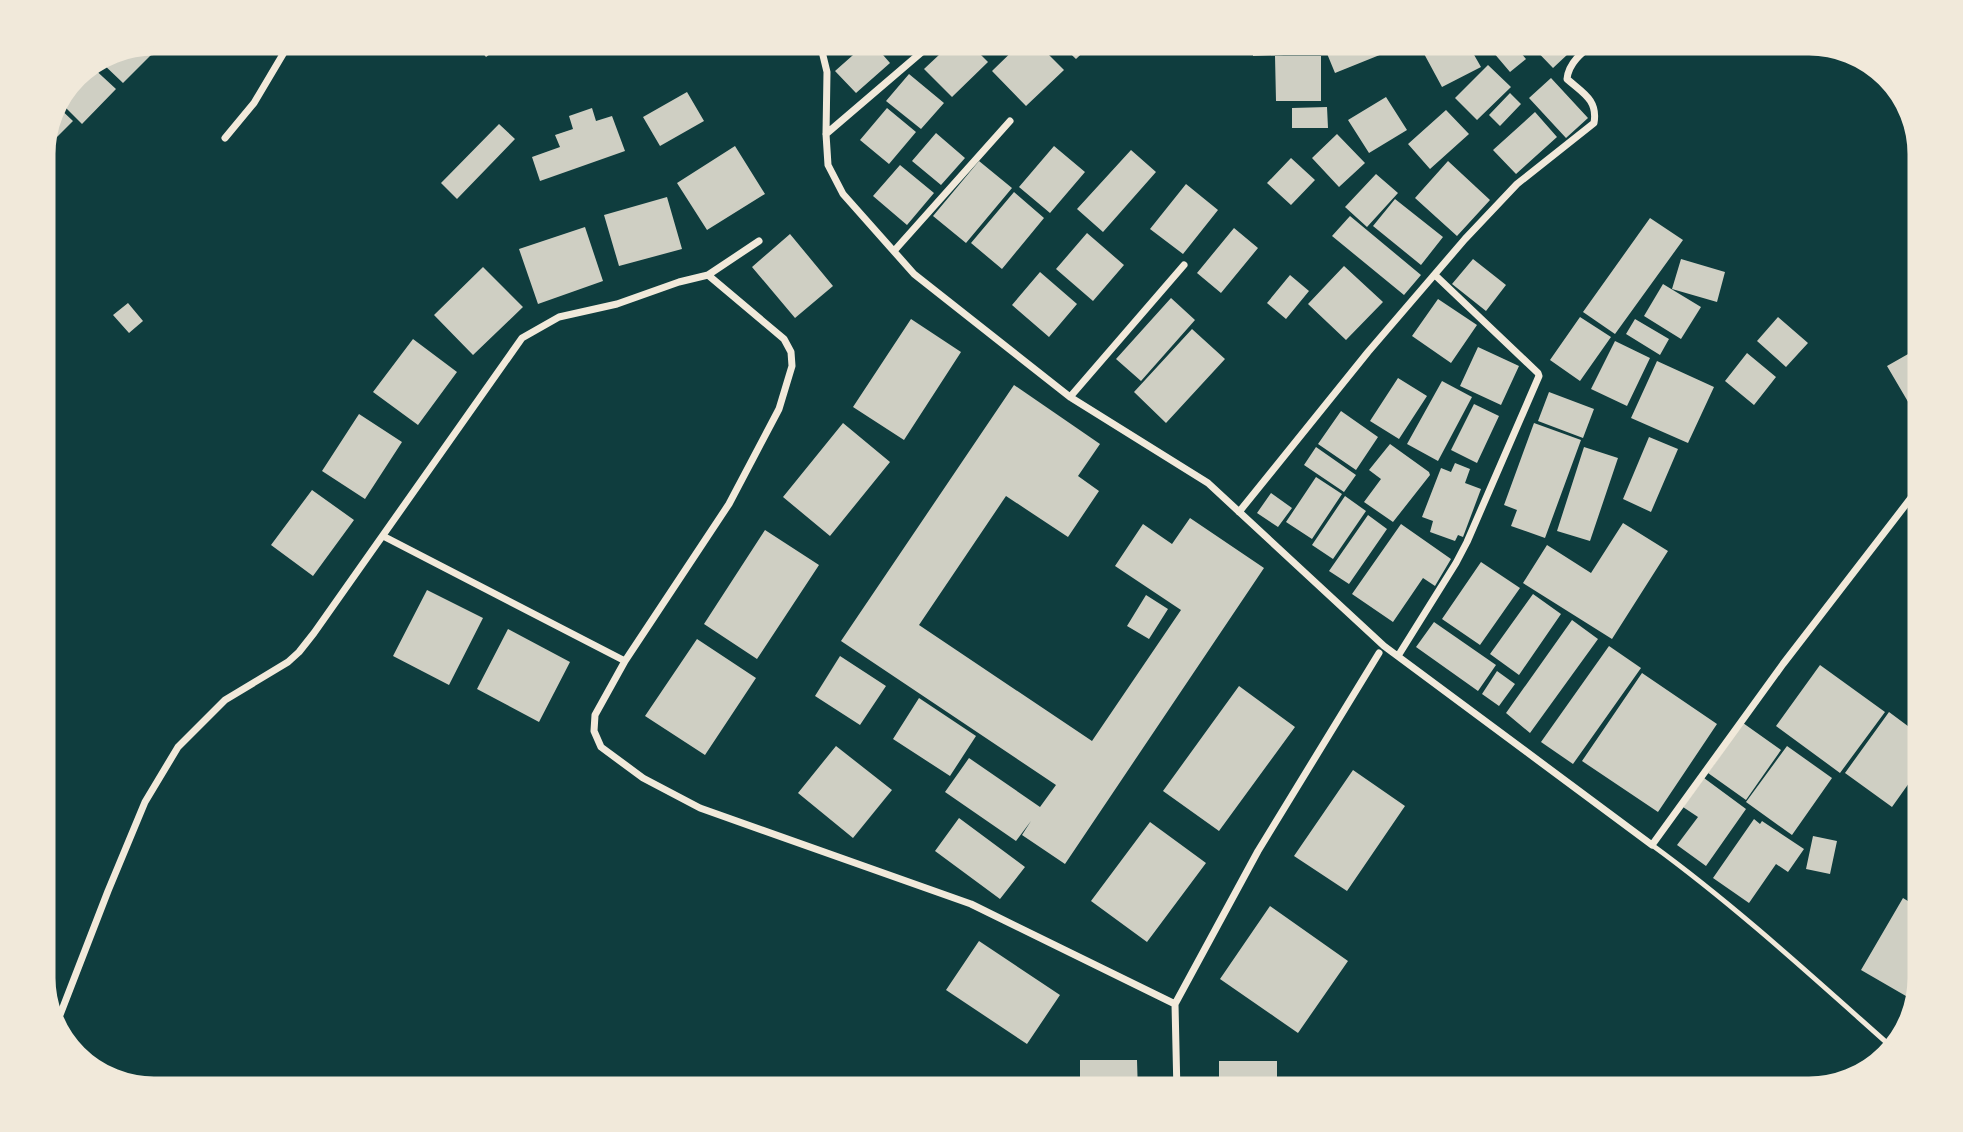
<svg xmlns="http://www.w3.org/2000/svg" width="1963" height="1132" viewBox="0 0 1963 1132" font-family="'Roboto Condensed',sans-serif">
<style>
.building{fill:#cfcfc3}
.lines{fill:none;stroke-linecap:round;stroke-linejoin:round}
.service{stroke:#f1e9da;stroke-width:5}
.minor{stroke:#f1e9da;stroke-width:7}
.rim{fill:none;stroke:#f1e9da;stroke-width:9}
</style>
<rect width="100%" height="100%" fill="#0f3d3e"/>
<!-- building -->
<path class="building" d="M153,39L160,46L123,83L100,61Z
M471,39H522L502,55L497,49L486,57Z
M956,39H965L988,62L952,97L924,69Z
M982,39H1014L997,54Z
M1025,39H1033L1064,70L1026,106L992,71Z
M1055,39H1091L1094,42L1076,59Z
M1312,39V54L1253,56L1252,41Z
M1321,39H1399L1402,46L1335,73Z
M1445,39H1465L1481,67L1442,87L1422,50Z
M1482,39H1509L1526,59L1510,72Z
M1529,39H1584L1553,68L1527,41Z
M870,40L890,63L856,93L835,71Z
M1275,56H1321V101H1276Z
M90,65L116,89L82,124L59,101L64,92Z
M1488,65L1511,87L1477,120L1455,98Z
M909,74L944,103L921,129L886,101Z
M1551,78L1588,118L1566,138L1529,98Z
M687,92L704,121L660,146L643,117Z
M1510,93L1521,104L1500,126L1489,115Z
M1386,97L1407,130L1369,153L1348,120Z
M57,106L73,121L56,138L47,129Z
M1327,107L1328,128H1292V108Z
M592,108L596,121L612,116L625,151L540,181L532,157L560,147L555,135L573,129L569,116Z
M887,108L916,132L889,164L860,140Z
M1446,110L1469,134L1430,169L1408,144Z
M1535,112L1557,137L1516,174L1493,150Z
M499,124L515,139L457,199L441,183Z
M936,133L965,158L941,185L912,161Z
M1337,134L1365,163L1339,187L1312,158Z
M735,146L765,194L707,230L677,183Z
M1054,146L1085,172L1050,213L1019,187Z
M1131,150L1156,172L1103,232L1077,209Z
M1291,158L1315,180L1291,205L1267,183Z
M979,161L1012,188L966,243L933,216Z
M1448,161L1490,200L1457,236L1415,198Z
M900,165L934,193L907,225L873,196Z
M1376,174L1398,193L1367,227L1345,207Z
M1186,184L1218,210L1183,254L1150,229Z
M1014,192L1044,218L1002,269L971,243Z
M667,197L682,249L619,266L604,215Z
M1395,199L1443,237L1421,265L1373,226Z
M1350,216L1421,275L1404,295L1332,236Z
M1650,218L1683,240L1615,334L1583,312Z
M585,227L603,281L538,304L519,249Z
M1234,228L1258,248L1221,293L1197,273Z
M1087,233L1124,265L1093,301L1056,269Z
M790,234L833,286L795,318L752,267Z
M1473,259L1506,285L1486,311L1452,284Z
M1681,259L1725,272L1717,302L1672,289Z
M1344,266L1383,302L1346,340L1308,304Z
M483,267L523,307L473,355L434,315Z
M1040,272L1077,304L1049,337L1012,305Z
M1290,275L1309,291L1286,319L1267,303Z
M1663,284L1701,307L1681,339L1644,316Z
M1171,298L1195,320L1141,381L1116,359Z
M1438,299L1477,325L1451,363L1412,336Z
M128,303L143,321L129,333L113,315Z
M1580,317L1611,337L1580,381L1550,360Z
M1778,317L1808,343L1786,367L1757,341Z
M911,319L961,352L904,440L853,407Z
M1635,319L1669,339L1660,355L1626,334Z
M1192,329L1225,359L1166,423L1134,392Z
M413,339L457,372L418,425L373,392Z
M1615,341L1650,358L1627,406L1591,389Z
M1924,345V429L1887,366Z
M1478,347L1519,366L1501,405L1460,386Z
M1747,353L1776,377L1754,405L1725,381Z
M1657,361L1714,387L1688,443L1631,418Z
M1398,378L1427,396L1399,439L1370,421Z
M1442,381L1472,397L1438,461L1407,444Z
M1014,385L1100,444L1078,476L1099,491L1068,537L1006,496L919,625L1092,741L1181,610L1115,566L1143,524L1172,544L1190,518L1264,568L1065,864L1022,835L1031,821L1016,841L945,792L969,758L1040,807L1056,785L841,641Z
M1549,392L1594,409L1583,438L1538,421Z
M1474,404L1499,416L1477,463L1451,450Z
M1341,411L1378,437L1356,470L1318,444Z
M359,414L402,442L365,499L322,471Z
M843,423L890,462L830,536L783,497Z
M1534,423L1581,440L1545,538L1511,526L1517,510L1504,505Z
M1649,437L1678,449L1651,512L1623,499Z
M1390,444L1429,472L1430,475L1393,522L1364,502L1381,479L1369,470Z
M1316,447L1356,475L1344,492L1304,465Z
M1584,447L1618,458L1590,541L1557,531Z
M1455,463L1470,469L1465,483L1481,489L1463,537L1458,535L1455,541L1430,532L1433,521L1422,517L1441,468L1451,472Z
M1316,477L1342,494L1312,539L1286,522Z
M312,490L354,520L313,576L271,545Z
M1271,493L1292,508L1278,527L1257,513Z
M1345,496L1366,511L1333,559L1312,545Z
M1368,515L1387,529L1349,584L1329,571Z
M1623,523L1668,551L1612,639L1523,583L1547,545L1591,573Z
M1401,524L1451,559L1435,586L1423,578L1393,622L1352,594Z
M765,530L819,565L757,659L704,624Z
M1481,562L1520,588L1480,645L1442,619Z
M427,590L483,618L449,685L393,656Z
M1533,594L1561,614L1519,675L1490,654Z
M1146,595L1168,609L1149,639L1127,626Z
M1572,620L1598,639L1530,733L1506,713Z
M1434,622L1496,665L1478,691L1416,647Z
M508,629L570,662L539,722L477,689Z
M697,639L756,678L705,755L645,716Z
M1609,646L1641,668L1573,764L1541,742Z
M840,656L886,686L860,725L815,696Z
M1820,665L1885,712L1840,773L1776,726Z
M1497,671L1515,684L1499,706L1482,694Z
M1642,673L1717,724L1658,812L1582,761Z
M1239,686L1295,727L1219,831L1163,791Z
M919,698L976,736L950,776L893,739Z
M1889,712L1924,738V762L1892,807L1845,773Z
M1743,723L1781,750L1746,800L1708,773Z
M836,746L892,790L853,838L798,793Z
M1787,746L1832,778L1792,835L1746,802Z
M1353,770L1405,806L1347,891L1294,856Z
M1704,778L1746,809L1706,866L1677,845L1698,817L1683,807Z
M959,818L1025,867L1000,899L935,851Z
M1754,819L1760,824L1762,821L1804,849L1788,872L1776,864L1749,903L1713,878Z
M1150,822L1206,863L1147,942L1091,901Z
M1813,836L1837,841L1830,874L1806,869Z
M1903,898L1924,911V979L1918,1003L1861,970Z
M1270,906L1348,961L1298,1033L1220,979Z
M979,941L1060,995L1027,1044L946,990Z
M1080,1060H1137L1138,1093H1080Z
M1219,1061H1277V1093H1219Z"/>
<g class="lines">
<!-- service -->
<path class="service" d="M1652,845C1737,907 1816,980 1895,1050"/>
<!-- minor -->
<path class="minor" d="M819,39L827,72L826,134L828,165L843,194L914,274L1070,397L1208,483L1384,646L1652,845L1783,664L1924,481
M826,134L937,39
M225,138L254,103L292,39
M894,251L1010,121
M708,275L759,241
M1070,397L1184,265
M1239,512L1368,352L1465,239L1517,184L1594,123C1598,100 1583,93 1567,79C1569,60 1586,50 1600,39
M383,536L625,661
M1398,656L1456,563L1467,542L1539,376L1538,373L1435,275
M1175,1004L1258,851L1379,653
M53,1033L108,891L145,802L178,747L225,700L288,662L299,652L314,633L522,338L559,317L617,304L679,282L708,275L784,339L791,352L792,366L779,409L729,504L625,661L595,715L594,731L601,747L643,778L700,808L971,904L1175,1004L1177,1093"/>
</g>
<!-- crop -->
<path d="M0 0H1963V1132H0ZM154 51H1809A103 103 0 0 1 1912 154V978A103 103 0 0 1 1809 1081H154A103 103 0 0 1 51 978V154A103 103 0 0 1 154 51Z" fill="#f1e9da" fill-rule="evenodd"/>
<path class="rim" d="M154 51H1809A103 103 0 0 1 1912 154V978A103 103 0 0 1 1809 1081H154A103 103 0 0 1 51 978V154A103 103 0 0 1 154 51Z"/>
</svg>
